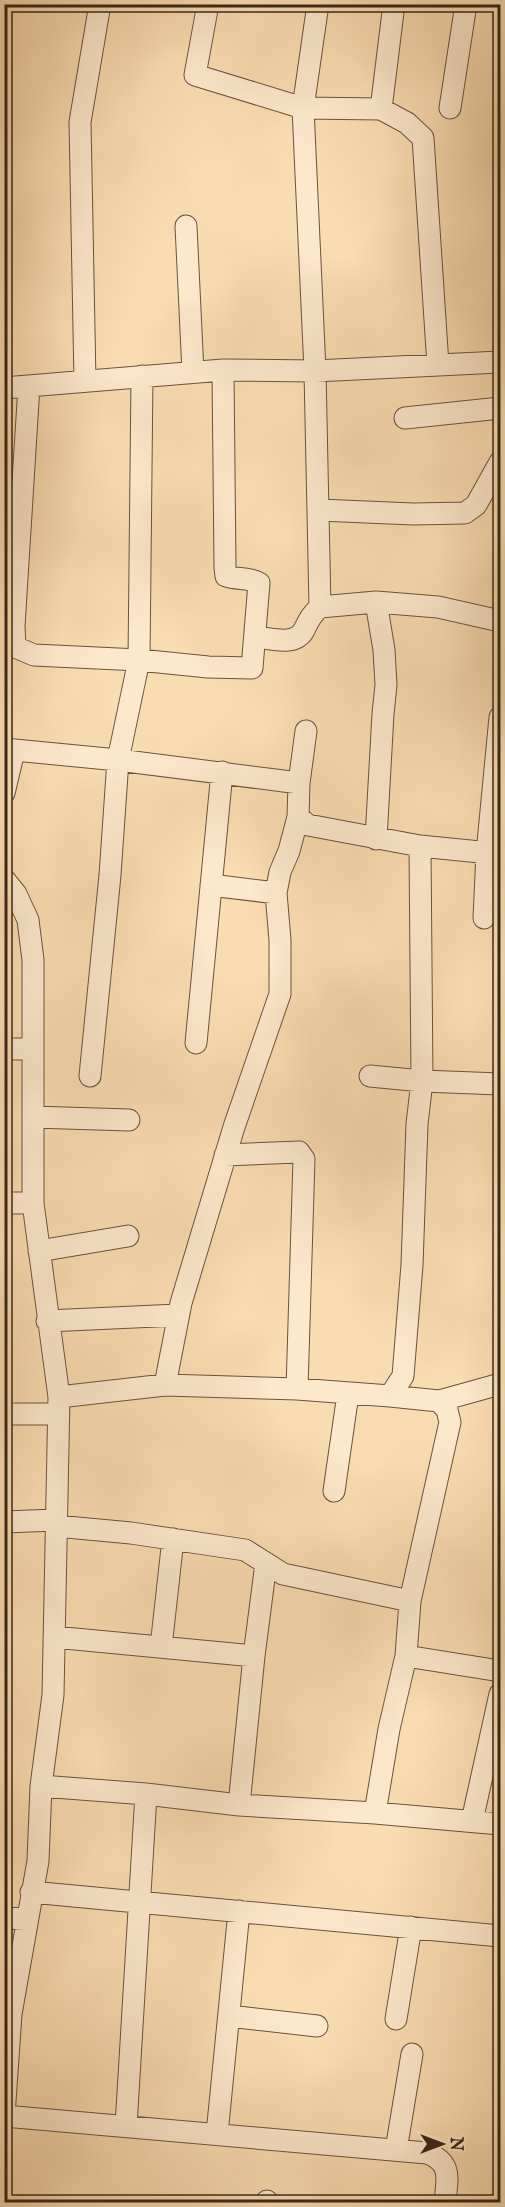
<svg xmlns="http://www.w3.org/2000/svg" width="505" height="2207" viewBox="0 0 505 2207" font-family="'IM FELL English',serif">
<style>
.lines{fill:none;stroke-linecap:round;stroke-linejoin:round}
.minor-casing{stroke:#68543e;stroke-width:23}
.minor{stroke:#fce8cd;stroke-width:21}
</style>
<rect width="100%" height="100%" fill="#fadcb2"/>
<filter id="stains"><feTurbulence type="fractalNoise" baseFrequency=".00333" numOctaves="4"/><feColorMatrix values="0 0 0 0 .2 0 0 0 0 .09 0 0 0 0 .02 0 0 0 .5 -.17"/></filter>
<radialGradient id="worn" r=".72"><stop offset=".6" stop-color="#630" stop-opacity="0"/><stop offset="1" stop-color="#630" stop-opacity=".3"/></radialGradient>
<g class="lines">
<!-- minor casing -->
<g class="minor-casing">
<path id="minor" d="M208,4L195,75L303,108L381,109
M394,4L381,109L407,123L423,138L438,365
M450,108L466,4
M186,226L193,372
M85,381L80,122L100,4
M4,388L223,370L315,371L500,362
M405,418L500,408
M319,510L413,514L465,513L476,505L500,462
M376,602L438,607L500,621
M320,607L376,602L384,650L386,685L383,714L376,839
M4,626H14L29,386
M14,626L15,647L34,655L139,660L142,376
M255,637C270,638 295,647 304,630C309,620 311,615 320,607L315,371L303,108L318,4
M306,731L299,783L298,817L308,825L420,846L500,854
M4,749L118,760L299,783
M4,793L14,751
M4,879L16,894L28,920L33,960V1203L59,1397L53,1695L41,1786L38,1861L11,2014L4,2116
M211,885L276,893
M484,918L487,853L500,717
M196,1043L222,772
M4,1049H33
M90,1076L110,875L118,760L139,660L208,667L252,668L259,583C249,577 237,580 226,576L225,568L223,370
M370,1076L422,1081L500,1084
M33,1117L129,1120
M225,1155L299,1152L304,1159L297,1389
M4,1203H33
M39,1251L128,1236
M47,1321L178,1315
M165,1385L181,1303L234,1127L280,994V940L276,893L280,872L289,851L298,817
M390,1396L439,1401L447,1410L450,1422L410,1601
M59,1397L165,1385L297,1389L390,1396L403,1376L412,1265L417,1124L422,1081L420,846
M439,1401L500,1384
M4,1414H57
M334,1491L348,1394
M4,1522L56,1520
M56,1526L131,1533L245,1550L283,1574L410,1601L406,1656L500,1671
M54,1637L254,1656
M161,1647L173,1539
M41,1786L146,1794L239,1805L375,1813L500,1824
M239,1805L254,1656L266,1563
M375,1813L389,1729L406,1656
M472,1821L500,1694
M31,1892L500,1936
M4,1918L26,1919
M229,2016L317,2026
M396,2019L411,1927
M4,2116L427,2153C453,2163 447,2179 445,2202
M126,2126L146,1794
M217,2134L239,1911
M396,2150L412,2054
M267,2202V2201"/>
</g>
<!-- minor -->
<use href="#minor" class="minor"/>
</g>
<!-- margin -->
<rect width="505" height="2207" fill="none" stroke="#fadcb2" stroke-width="24"/>
<rect x="6" y="6" width="493" height="2195" fill="none" stroke="#372718" stroke-width="3"/>
<rect x="12" y="12" width="481" height="2183" fill="none" stroke="#372718" stroke-width="1.5"/>
<!-- north arrow -->
<g transform="translate(442 2144) rotate(90)" stroke="#fce8cd" stroke-width="4.5" paint-order="stroke">
<path d="M0-4.5L10 22L0 15L-10 22Z" fill="#372718"/>
<text y="-9" font-size="16" font-weight="bold" text-anchor="middle" fill="#372718">N</text>
</g>
<rect width="100%" height="100%" filter="url(#stains)"/>
<rect width="100%" height="100%" fill="url(#worn)"/>
</svg>
